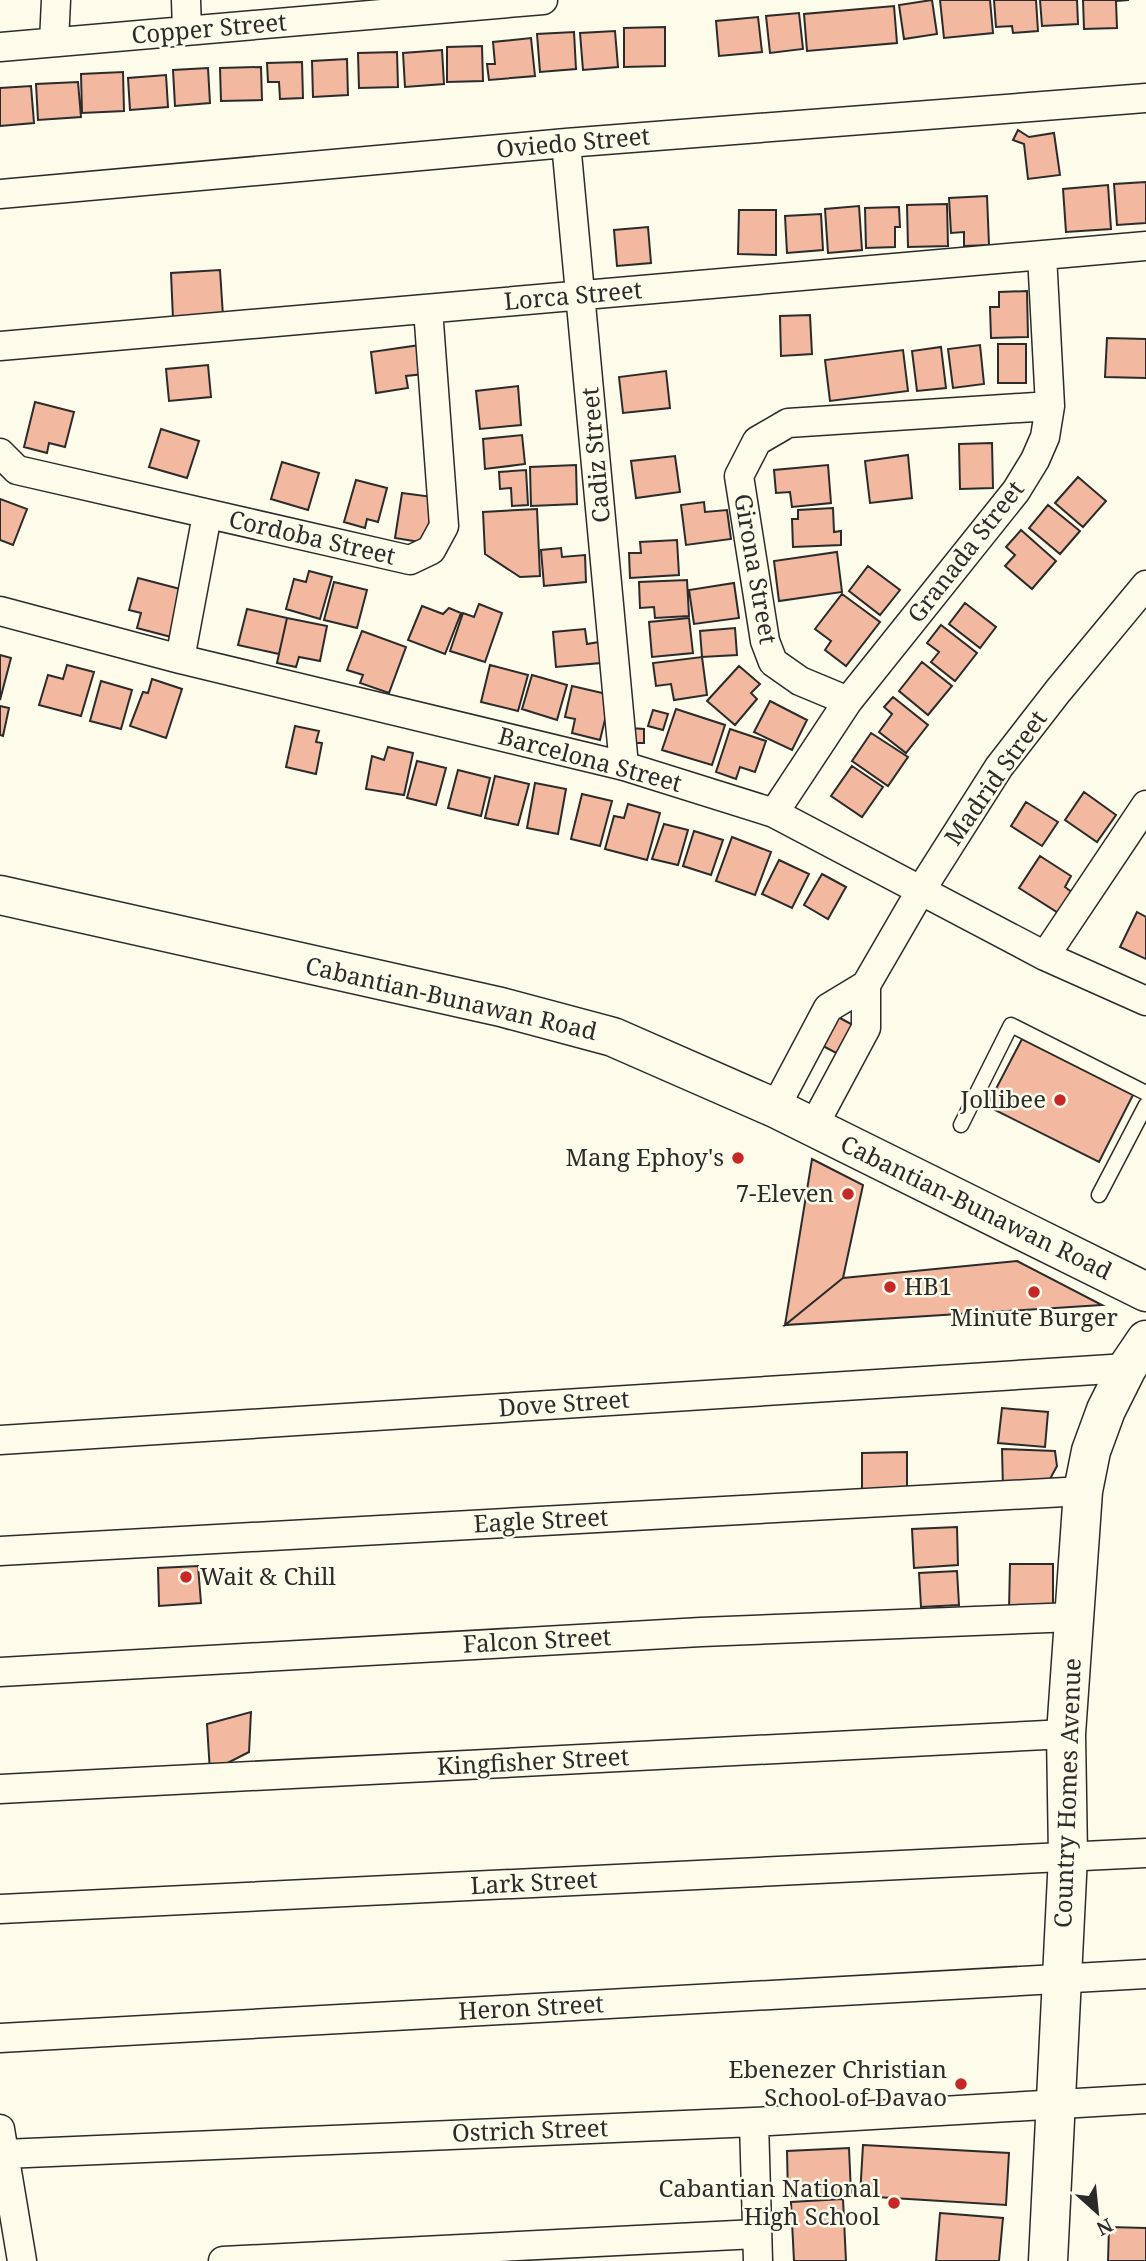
<svg xmlns="http://www.w3.org/2000/svg" width="1146" height="2261" viewBox="0 0 1146 2261" font-family="'Noto Serif',serif">
<style>
.building{fill:#f2b8a0;stroke:#2b2b2b;stroke-width:2}
.lines{fill:none;stroke-linecap:round;stroke-linejoin:round}
.service-casing{stroke:#2b2b2b;stroke-width:17}
.minor-casing{stroke:#2b2b2b;stroke-width:31}
.secondary-casing{stroke:#2b2b2b;stroke-width:41}
.primary-casing{stroke:#2b2b2b;stroke-width:41}
.service{stroke:#fdfbea;stroke-width:14}
.minor{stroke:#fdfbea;stroke-width:28}
.secondary{stroke:#fdfbea;stroke-width:38}
.primary{stroke:#fdfbea;stroke-width:38}
.poi-dot{fill:#c62828;stroke:#fdfbea;stroke-width:2.5}
.labels{text-anchor:middle;stroke-width:5;stroke-linejoin:round;paint-order:stroke}
.street-label{font-size:24px;fill:#2b2b2b;stroke:#fdfbea}
.poi-label{font-size:24px;fill:#2b2b2b;stroke:#fdfbea;text-anchor:end}
</style>
<rect width="100%" height="100%" fill="#fdfbea"/>
<!-- building -->
<path class="building" d="M932,0L937,34L904,39L899,5Z
M940,0H990L993,33L944,38Z
M994,0H1036L1038,31L1013,33L1012,26L996,27Z
M1040,0H1077L1078,24L1042,26Z
M1083,0H1129L1116,1L1117,28L1084,29Z
M894,6L897,43L807,51L804,14Z
M799,13L803,49L770,53L766,16Z
M758,17L762,52L719,56L716,21Z
M665,27V66L624,67V28Z
M615,31L618,67L583,70L580,33Z
M574,32L576,69L540,72L537,34Z
M531,38L535,76L489,80L487,64H495L493,42Z
M482,46L483,81L447,82V47Z
M442,50L444,84L405,87L403,53Z
M397,52L398,87L359,88L358,53Z
M347,59L348,95L313,97L312,61Z
M302,62L303,98L280,99L279,82H268L267,63Z
M261,67L262,100L221,101L220,68Z
M208,68L210,103L175,106L173,70Z
M123,72L124,111L82,113L81,74Z
M166,75L168,107L130,110L128,78Z
M78,82L81,117L38,120L36,84Z
M31,86L34,123L0,126V88Z
M1018,130L1029,137L1054,133L1060,175L1028,179L1024,144L1013,140Z
M1146,182V223L1117,225L1114,184Z
M1108,185L1111,229L1066,232L1063,189Z
M987,196L989,245L964,246V232L951,233L949,198Z
M947,204L948,246L908,247L907,205Z
M859,206L862,250L828,253L825,209Z
M899,207L900,227H895V247L866,248L865,208Z
M739,210H776V255L738,254Z
M821,214L823,250L787,253L785,216Z
M648,227L651,263L617,266L614,230Z
M220,270L223,316L173,319L171,273Z
M1027,291L1028,337L991,338L990,307H999V292Z
M810,315L812,354L781,356L780,316Z
M1107,338L1146,339V378L1105,377Z
M998,344H1026V383H998Z
M420,345L424,374L406,376L408,388L376,393L371,352Z
M980,345L984,384L953,388L948,349Z
M941,347L946,388L917,391L912,351Z
M903,350L908,391L830,401L825,360Z
M208,365L211,397L169,401L166,369Z
M666,371L670,408L623,413L619,377Z
M518,386L521,425L480,429L476,391Z
M35,402L74,412L65,447L49,443L47,453L24,447Z
M161,429L199,441L187,478L149,467Z
M522,435L525,464L485,469L483,439Z
M992,443L993,488L960,489L959,444Z
M908,455L912,498L870,503L865,461Z
M675,456L680,492L636,498L631,461Z
M282,462L319,473L308,510L271,499Z
M576,465L577,504L531,506L530,467Z
M828,465L831,503L792,507L790,492L776,493L774,470Z
M526,470L528,505L512,506L511,488L500,489L499,472Z
M1078,477L1106,501L1083,527L1055,503Z
M356,480L387,488L378,522L367,519L365,528L344,522Z
M402,493L433,497L426,543L395,538Z
M0,499L27,509L13,545L0,540Z
M704,502L705,512L727,510L731,539L686,545L681,505Z
M1048,505L1080,531L1060,554L1029,528Z
M833,508L834,532L841,531V545L793,547L792,519H798V510Z
M537,509L540,576L520,577L485,554L483,512Z
M1021,530L1056,561L1032,589L1005,566L1015,555L1006,547Z
M677,540L679,575L630,578L629,553H641L640,542Z
M561,548L562,557L585,555L586,582L544,586L541,550Z
M837,552L842,592L779,601L774,561Z
M868,566L900,590L880,615L849,591Z
M309,571L332,577L320,619L286,609L294,579L306,582Z
M138,578L184,590L171,637L137,628L141,613L129,610Z
M687,580L689,616L655,618L654,607L640,608L639,582Z
M334,582L367,590L357,628L324,620Z
M734,583L739,618L694,624L689,590Z
M842,594L880,622L846,666L825,650L831,641L815,629Z
M965,603L996,627L980,648L949,624Z
M479,604L502,613L485,662L450,651L463,613L474,617Z
M422,606L443,614L449,608L461,613L445,654L408,640Z
M247,609L287,618L279,654L238,645Z
M287,618L327,626L320,661L299,657L296,667L277,663Z
M689,618L693,653L652,657L649,622Z
M941,625L977,653L955,681L931,662L939,652L927,643Z
M735,628L737,655L702,657L700,631Z
M585,629L587,644L599,642L601,663L556,667L553,632Z
M362,631L406,647L389,693L360,683L363,675L347,670Z
M0,655L11,658L0,700Z
M702,657L707,695L674,700L671,684L656,686L653,663Z
M922,662L952,686L928,715L899,691Z
M67,665L94,672L81,716L39,705L48,675L63,679Z
M490,665L528,675L518,711L481,702Z
M739,666L760,684L751,693L757,699L735,725L707,701Z
M532,675L567,685L557,720L522,709Z
M152,679L182,689L166,738L130,726L143,692L148,693Z
M101,681L132,690L121,729L90,721Z
M572,686L611,695L600,740L572,733L575,719L565,717Z
M893,697L928,725L906,753L879,732L892,714L884,707Z
M770,701L807,720L792,750L754,732Z
M0,706L9,708L3,736L0,735Z
M676,709L725,725L712,765L662,750Z
M653,710L668,714L663,730L648,726Z
M295,726L319,731L316,742L322,743L316,774L286,767Z
M630,728L644,729V743H630Z
M730,729L766,741L755,772L740,767L736,779L716,772Z
M871,733L908,757L888,786L852,761Z
M388,747L413,753L404,795L366,789L372,756L384,760Z
M417,761L446,768L436,805L407,798Z
M852,766L883,787L862,817L831,796Z
M458,770L490,778L481,816L448,808Z
M495,776L529,784L518,825L485,818Z
M535,783L566,789L558,834L527,828Z
M1084,792L1116,815L1097,842L1065,820Z
M582,794L612,801L600,846L571,839Z
M1026,802L1058,822L1042,846L1011,826Z
M628,804L660,813L647,860L605,849L614,816L624,818Z
M664,824L688,830L678,865L652,859Z
M694,831L723,840L711,875L683,866Z
M732,837L771,852L755,895L716,881Z
M1040,856L1071,876L1065,887L1073,893L1060,914L1019,888Z
M779,860L809,874L792,908L762,894Z
M822,874L846,887L828,919L804,905Z
M1137,912L1146,917V959L1120,947Z
M838,1017L853,1025L838,1054L823,1046Z
M1022,1039L1133,1095L1099,1162L987,1106Z
M812,1159L863,1185L843,1278L785,1325Z
M1017,1261L1102,1305L785,1325L843,1278Z
M1002,1408L1048,1412L1045,1447L998,1443Z
M1002,1449L1055,1451L1057,1466L1043,1492L1003,1489Z
M907,1452V1496H862V1453Z
M957,1527L958,1565L914,1568L912,1529Z
M1010,1564H1053V1610H1009Z
M198,1566L201,1603L159,1606L158,1568Z
M957,1571L959,1605L921,1607L919,1573Z
M251,1712L249,1752L210,1772L207,1724Z
M863,2145L1009,2153L1006,2205L860,2196Z
M849,2148L851,2193L788,2196L787,2151Z
M843,2199L846,2261H794L791,2202Z
M940,2213L1003,2218L999,2261H936Z
M1109,2227L1146,2228V2261H1108Z"/>
<g class="lines">
<!-- service casing -->
<g class="service-casing">
<path id="service" d="M961,1125L1011,1025L1146,1093
M1099,1195L1146,1105"/>
</g>
<!-- minor casing -->
<g class="minor-casing">
<path id="minor" d="M186,0L187,31
M54,42L56,0
M0,47L543,0
M566,143L624,766
M0,194L566,143L1146,98
M0,346L1146,246
M0,453L17,470L410,560L431,550L444,526L428,309
M0,611L180,659L624,766L774,813L1045,956L1146,1001
M180,659L207,515
M848,701L800,681L773,662L765,641L739,476L757,441L788,423L1050,406
M774,813L848,701L1016,491L1035,460L1045,437L1050,406L1042,255
M1045,956L1146,805
M775,1108L828,1008L866,985L921,890L999,767L1058,691L1146,585
M813,1127L866,1028V985
M0,1440L1127,1368
M0,1551L1083,1491
M0,1672L701,1632L1074,1617
M0,1789L1066,1734
M0,1909L1146,1853
M0,2038L1146,1974
M754,2122L758,2261
M0,2129L22,2261
M4,2154L754,2122L1146,2099
M223,2261L756,2234"/>
</g>
<!-- secondary casing -->
<g class="secondary-casing">
<path id="secondary" d="M1048,2261L1068,1856L1066,1734L1083,1491L1091,1451L1106,1410L1127,1368L1146,1340"/>
</g>
<!-- primary casing -->
<g class="primary-casing">
<path id="primary" d="M0,895L501,1007L613,1037L775,1108L1146,1292"/>
</g>
<!-- service -->
<use href="#service" class="service"/>
<!-- minor -->
<use href="#minor" class="minor"/>
<!-- secondary -->
<use href="#secondary" class="secondary"/>
<!-- primary -->
<use href="#primary" class="primary"/>
</g>
<!-- markers -->
<g class="poi-dot">
<circle cx="1060" cy="1100" r="7"/>
<circle cx="738" cy="1158" r="7"/>
<circle cx="848" cy="1194" r="7"/>
<circle cx="890" cy="1287" r="7"/>
<circle cx="1034" cy="1292" r="7"/>
<circle cx="186" cy="1577" r="7"/>
<circle cx="961" cy="2084" r="7"/>
<circle cx="894" cy="2203" r="7"/>
</g>
<g class="labels">
<!-- street labels -->
<g class="street-label">
<text transform="translate(209 29) rotate(-5)" y="8">Copper Street</text>
<text transform="translate(573 143) rotate(-5)" y="8">Oviedo Street</text>
<text transform="translate(573 296) rotate(-5)" y="8">Lorca Street</text>
<text transform="translate(596 455) rotate(-95)" y="8">Cadiz Street</text>
<text transform="translate(312 538) rotate(13)" y="8">Cordoba Street</text>
<text transform="translate(966 552) rotate(-52)" y="8">Granada Street</text>
<text transform="translate(755 569) rotate(80)" y="8">Girona Street</text>
<text transform="translate(590 760) rotate(15)" y="8">Barcelona Street</text>
<text transform="translate(996 778) rotate(-55)" y="8">Madrid Street</text>
<text transform="translate(451 999) rotate(13)" y="8">Cabantian-Bunawan Road</text>
<text transform="translate(976 1208) rotate(26)" y="8">Cabantian-Bunawan Road</text>
<text transform="translate(564 1404) rotate(-4)" y="8">Dove Street</text>
<text transform="translate(541 1521) rotate(-3)" y="8">Eagle Street</text>
<text transform="translate(537 1641) rotate(-3)" y="8">Falcon Street</text>
<text transform="translate(533 1762) rotate(-3)" y="8">Kingfisher Street</text>
<text transform="translate(1068 1793) rotate(-88)" y="8">Country Homes Avenue</text>
<text transform="translate(534 1883) rotate(-3)" y="8">Lark Street</text>
<text transform="translate(531 2008) rotate(-3)" y="8">Heron Street</text>
<text transform="translate(530 2131) rotate(-2)" y="8">Ostrich Street</text>
</g>
<!-- poi labels -->
<g class="poi-label">
<text x="1046" y="1108">Jollibee</text>
<text x="724" y="1166">Mang Ephoy's</text>
<text x="834" y="1202">7-Eleven</text>
<text x="904" y="1295" text-anchor="start">HB1</text>
<text x="1034" y="1326" text-anchor="middle">Minute Burger</text>
<text x="200" y="1585" text-anchor="start">Wait &amp; Chill</text>
<text x="947" y="2078">Ebenezer Christian<tspan x="947" dy="28">School of Davao</tspan></text>
<text x="880" y="2197">Cabantian National<tspan x="880" dy="28">High School</tspan></text>
</g>
</g>
<!-- north arrow -->
<g transform="translate(1097 2212) rotate(153)" stroke="#fdfbea" stroke-width="5" paint-order="stroke">
<path d="M0-5L12 26L0 18L-12 26Z" fill="#2b2b2b"/>
<text y="-10" font-size="19" font-weight="bold" text-anchor="middle" fill="#2b2b2b">N</text>
</g>
</svg>
